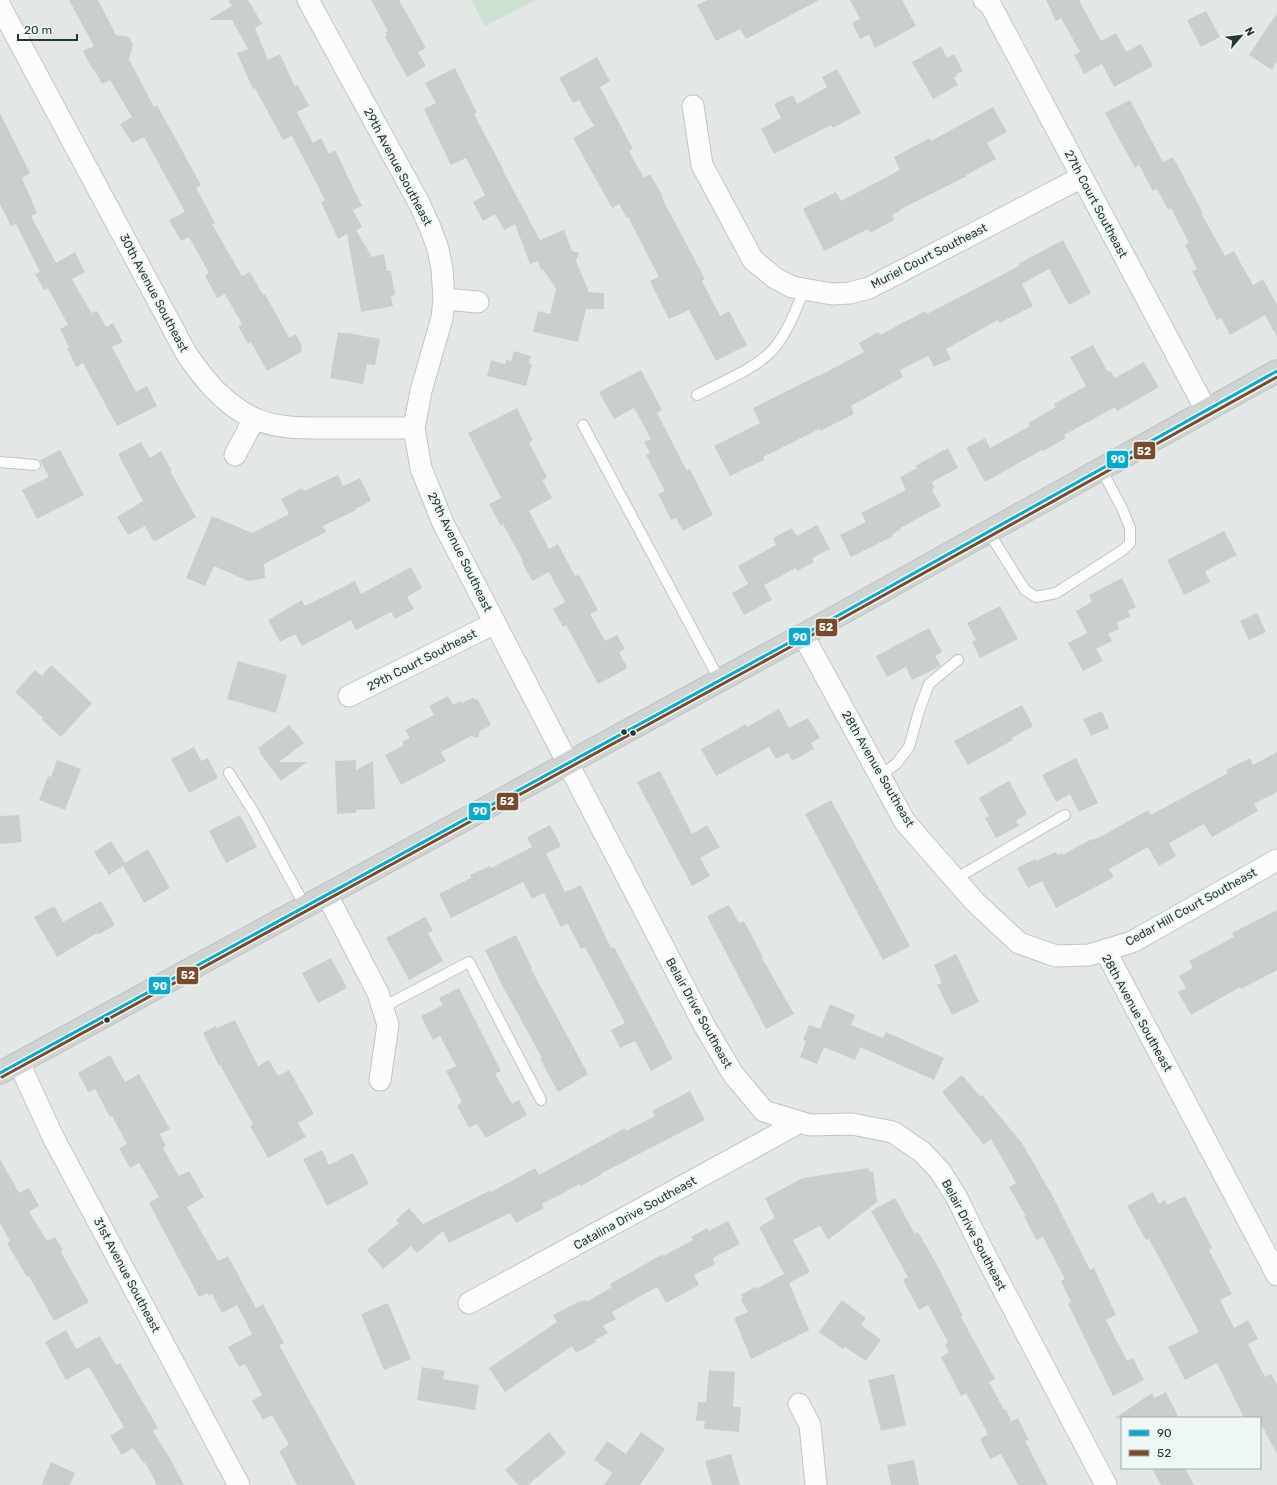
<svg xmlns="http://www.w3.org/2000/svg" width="1277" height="1485" viewBox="0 0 1277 1485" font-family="Rubik,sans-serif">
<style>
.green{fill:#cbe2d2}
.building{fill:#cacfcd}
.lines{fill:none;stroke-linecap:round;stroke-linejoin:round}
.service-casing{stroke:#c0c5c3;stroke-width:12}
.minor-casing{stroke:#c0c5c3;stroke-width:23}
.primary-casing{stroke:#bbc5c2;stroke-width:24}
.service{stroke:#fbfcfb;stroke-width:10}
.minor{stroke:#fbfcfb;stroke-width:21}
.primary{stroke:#cdd4d2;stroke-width:22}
.bus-1-casing{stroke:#f0f8f4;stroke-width:6}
.bus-2-casing{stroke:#f0f8f4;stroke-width:6}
.bus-1{stroke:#00a9ce;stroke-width:3}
.bus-2{stroke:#7a4b2a;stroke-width:3}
.bus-dot{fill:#203b34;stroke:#f0f8f4;stroke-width:1.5}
.labels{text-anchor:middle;stroke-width:4;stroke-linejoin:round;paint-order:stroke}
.street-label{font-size:12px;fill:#203b34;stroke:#f0f8f4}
.line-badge{stroke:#f0f8f4;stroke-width:1.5}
.badge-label{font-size:11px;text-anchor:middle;font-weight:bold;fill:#fff}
</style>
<rect width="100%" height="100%" fill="#e3e8e6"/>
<!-- green -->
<path class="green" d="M471,0H536L485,26Z"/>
<!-- building -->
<path class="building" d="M69,0H98L116,35L129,37L133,45L129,59L154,107L157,105L201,185L196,188L215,223L212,224L242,276L250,272L263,295L265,294L289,338L296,334L302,346L301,352L267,371L251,342L248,344L238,326L242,324L225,294L217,298L205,276L209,273L189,237L181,241L169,220L185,212L144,137L132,143L120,124L132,117L110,80L102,84L94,69L93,70L83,51L94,46Z
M228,0H248L262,24L255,28L268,60L280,54L295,87L298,85L309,106L297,112L313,143L321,138L329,154L335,150L362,206L353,210L362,227L356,230L372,257L384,254L387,271H391L395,295L391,296L393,306L361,312L347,234L338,239L321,202L325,200L292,136L283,140L255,88L253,89L237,53L248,49L232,20H208L232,6Z
M371,0H399L426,48L418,52L426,66L407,77L385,37L387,36L385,32L388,31Z
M708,0H819L746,39L740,29L716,41L697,5Z
M850,0H902L916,26L875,48L869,35L860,39L852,23L860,19Z
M1046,0H1079L1101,41L1116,33L1126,52L1141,44L1153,66L1114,87L1102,64L1084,74L1074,55L1080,52L1061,18L1056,21Z
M1206,11L1220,37L1201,47L1187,20Z
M1277,13V61L1272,70L1249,55Z
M941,46L947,58L954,54L963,71L956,74L957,76L954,78L958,85L933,99L912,62Z
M597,57L610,81L600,87L633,149L629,151L644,178L650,174L663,197L662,198L705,279L702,281L720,316L729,311L747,345L716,361L689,310L669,319L650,281L659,277L628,217L627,218L619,204L612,208L573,138L594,126L579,100L573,103L559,78Z
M455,68L477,113L474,114L504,171H503L540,240L564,230L572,251L579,253L576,261L589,292L604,293V309H586L578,342L533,332L538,311L550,314L556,289L543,269L541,270L538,261L530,264L515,224L504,230L495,214L483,221L473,202L485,195L466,158L451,165L424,109L436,103L425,83Z
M837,69L861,113L833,128L831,125L774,154L761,129L781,118L774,104L793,95L797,104L827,87L822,77Z
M1130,100L1163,162L1173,157L1203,213H1201L1225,256L1234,251L1253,285L1263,279L1277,305V337L1265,315L1230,335L1221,318L1217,320L1192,271L1197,269L1185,245L1189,243L1171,208L1168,210L1157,189L1153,191L1139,165L1135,168L1105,113Z
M993,107L1007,132L987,143L996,159L966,175L967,176L899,210L900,211L892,215L894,220L870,233L868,229L824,251L803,209L836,192L841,201L900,170L894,157L930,138L931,141Z
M0,113L30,173L22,178L37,213L31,216L56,263L75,252L85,272L72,279L91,313L97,311L106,327L113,323L123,342L112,347L136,392L147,386L157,406L117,426L83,363L76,367L67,348L69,347L60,329L68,325L48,288L44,290L35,274L40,272L16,224L11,226L0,204Z
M1063,240L1091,293L1069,305L1049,269L1022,284L1033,306L999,323L998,320L946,349L951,359L934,367L928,356L900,370L903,377L851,406L854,414L820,431L819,429L763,457L764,460L730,476L714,446L760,423L753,408L817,376V377L864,352L859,343L878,332L880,335L925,311L927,314L1019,266L1018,264Z
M338,332L347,334L348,333L380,339L375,365L367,364L363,384L330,378Z
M1093,345L1108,372L1110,371L1115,378L1144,362L1159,387L1117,411L1115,407L1064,435L1066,438L1043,451L1042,450L985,482L966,448L985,438L990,448L1030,426L1028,423L1056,407L1054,404L1086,386L1070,357Z
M514,351L531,356L529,363L532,364L526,386L487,376L491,360L505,364L506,360L511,361Z
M641,370L662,410L657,413L687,471L690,469L713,515L683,531L676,518L671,520L658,494L665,491L646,455L650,453L644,442L651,439L634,408L614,419L599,392Z
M517,408L533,440L529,443L547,477L542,480L552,498L529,511L549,549L558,544L575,576L579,575L598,610L590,614L605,641L617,635L625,649L619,652L627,667L625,668L626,669L598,684L566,625L563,627L553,609L565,602L549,572L532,581L522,562L523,561L503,524L501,526L489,504L501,498L468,433Z
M141,442L150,458L161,451L172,471H170L196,517L154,542L145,526L128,535L117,517L143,501L118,454Z
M948,448L958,468L932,482L935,488L932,490L941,506L900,528L901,529L892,534L893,536L851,557L840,535L866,522L861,513L906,490L900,477L917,468L915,466Z
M60,450L84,495L37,519L22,490L49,477L40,460Z
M338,475L343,486L360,478L371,501L355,509L356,510L323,526L326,532L264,564L265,578L248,581L214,566L205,586L186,578L212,516L252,533L289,514L281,499L302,488L304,491Z
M817,525L830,549L812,558L814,562L797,571L796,568L764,585L772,600L744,615L732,593L748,584L738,566L776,545L773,538L792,528L797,536Z
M1224,531L1237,555L1205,571L1210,582L1184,595L1167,560Z
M411,567L422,588L407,597L414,609L395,619L391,612L356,630L351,620L302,646L295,634L280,642L268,620L302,600L305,606L355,581L361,594Z
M1122,578L1136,607L1128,611L1131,616L1117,623L1119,629L1108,634L1112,641L1096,649L1103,661L1083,671L1068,643L1087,633L1076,611L1092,602L1089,595Z
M1000,606L1018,639L980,658L972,642L976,640L967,623Z
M1257,613L1266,632L1249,640L1240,621Z
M929,628L942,652L935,656L941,666L912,680L906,667L887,677L876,656Z
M238,661L287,675L276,713L227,699Z
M51,665L92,703L61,737L41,719L43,718L15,692L35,670L42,676Z
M448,696L453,705L460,701L462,703L472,698L478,700L491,725L480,731L478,738L471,736L441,752L446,761L401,785L385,755L404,745L402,742L410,738L405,730L434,715L429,706Z
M1022,705L1033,726L1012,738L1013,740L968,765L954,741Z
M779,709L789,728L808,718L820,738L811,743L814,749L792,761L788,753L776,759L769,747L716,776L701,749L746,724L747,727Z
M1102,711L1109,728L1091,736L1083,719Z
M289,725L304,743L279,762H307L281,781L260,753L261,752L258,748Z
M194,747L201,761L208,758L218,778L189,793L171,759Z
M1277,752V792L1254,804L1258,811L1212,837L1204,824L1169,843L1176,856L1159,866L1148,847L1109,869L1114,877L1056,908L1042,881L1028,888L1017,868L1035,859L1036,861L1056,852L1058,855L1061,853L1062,855L1092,839V840L1102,836L1148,810L1151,815L1228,773L1226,770L1250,758L1253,765Z
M1076,758L1098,803L1079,812L1070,794L1056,802L1042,775Z
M57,760L81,769L65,810L39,800L48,776L51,777Z
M356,760V770L373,761L375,809L356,810V813L337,814L335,761Z
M660,771L692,834L707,825L720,847L700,858L710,876L692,886L637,782Z
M1009,781L1027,814L1016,821L1019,826L996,838L985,818L989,816L979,798Z
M831,800L910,946L883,960L805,814Z
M19,815L22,842L0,844V816Z
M240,815L257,847L226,863L209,831Z
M550,825L561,846L546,854L565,892L581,885L611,948L614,947L673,1059L651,1071L635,1041L620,1048L611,1030L625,1023L585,947L581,949L568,924L561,927L544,893L532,899L523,882L451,918L439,894L471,878L470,875L490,866L491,868L532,847L527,837Z
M111,841L125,863L148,849L170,888L144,903L123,866L109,875L94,852Z
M101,901L115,925L98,935L97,933L57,957L34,917L54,906L63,922Z
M729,905L739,923L744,921L763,957L762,958L794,1014L766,1029L707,916Z
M1277,910V970L1241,989L1240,987L1191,1015L1178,992L1186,988L1179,976L1193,968L1189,961L1234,937L1232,933Z
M425,917L433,931L428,933L443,961L409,980L386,938Z
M516,935L532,968L531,969L588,1074L558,1092L540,1059L542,1058L501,983L485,950Z
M956,954L979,1002L952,1015L937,985L942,983L934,965Z
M331,958L347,988L318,1003L302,973Z
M459,988L501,1071L495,1074L512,1104L519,1100L527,1115L486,1138L477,1124L469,1128L457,1106L462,1102L446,1071L456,1066L440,1036L433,1040L421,1016L443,1005L439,998Z
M830,1004L855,1015L851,1025L883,1038L886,1032L944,1058L934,1080L860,1047L855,1060L824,1047L817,1064L800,1057L806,1041L803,1040L809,1025L820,1029Z
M235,1020L258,1066L269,1060L278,1076L289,1070L314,1114L298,1123L306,1137L268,1158L250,1126L253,1124L220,1065L219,1066L203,1033L216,1026L217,1028Z
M110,1055L125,1082L139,1074L170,1129L160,1134L166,1146L163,1148L179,1176L189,1171L204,1197L187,1207L218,1261L228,1256L256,1308L263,1304L284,1343L279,1345L356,1485H297L279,1451L289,1445L272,1415L263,1420L252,1401L262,1395L245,1364L239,1367L228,1347L252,1334L237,1305L222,1313L212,1294L209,1296L207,1293L199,1297L149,1203L159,1197L139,1163L130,1168L119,1148L127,1144L112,1116L110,1117L95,1089L88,1092L78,1073Z
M962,1075L980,1096L982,1095L1022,1143L1052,1195L1090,1270L1094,1268L1114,1311L1116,1315L1106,1320L1127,1361L1133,1358L1144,1380L1113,1396L1068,1304L1071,1302L1061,1281L1065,1279L1043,1237L1036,1240L1024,1216H1026L1009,1187L1016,1183L991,1139L984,1145L942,1092Z
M690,1091L705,1120L602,1173V1174L581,1186L580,1184L542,1204L544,1208L516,1223L510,1213L449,1243L443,1231L417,1253L411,1246L383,1269L367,1250L399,1223L396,1220L409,1208L423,1224L491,1190V1192L535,1168L539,1175L625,1128L626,1131L655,1116L652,1111Z
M322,1150L329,1165L353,1153L369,1184L327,1206L303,1159Z
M0,1159L19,1193L29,1188L39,1206L29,1212L47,1241L55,1237L63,1250L61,1252L89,1302L54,1321L29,1276L27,1277L7,1243L10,1241L0,1223Z
M869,1168V1172L873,1171L877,1202L828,1240L820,1226L793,1240L810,1272L789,1283L809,1330L751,1359L734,1318L748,1312L741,1300L743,1298L741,1295L755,1287L756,1289L784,1274L759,1227L775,1218L765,1198L803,1178Z
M1153,1192L1159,1204L1165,1200L1167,1205L1185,1196L1212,1248L1209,1250L1232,1294L1220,1300L1234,1328L1248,1320L1258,1339L1248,1344L1265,1377L1271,1374L1277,1385V1454L1260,1422V1418H1244L1217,1363L1185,1380L1168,1347L1199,1332L1149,1239L1146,1240L1127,1206Z
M895,1198L915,1234L918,1232L936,1263L963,1316L961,1317L995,1379L989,1382L1004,1410L1006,1409L1011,1421L1018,1418L1029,1440L1025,1441L1048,1485H1018L1001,1454L990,1459L980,1439L988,1434L966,1393L961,1396L941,1357L949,1352L945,1344L948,1342L928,1305L919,1310L903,1280L908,1277L871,1211Z
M728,1221L740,1244L713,1258L715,1264L694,1275L699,1285L666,1303L657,1287L612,1312L616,1319L603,1326L608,1333L595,1340L596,1342L576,1353L572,1346L505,1392L489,1368L557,1322L553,1315L580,1301L581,1302L585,1300L586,1302L612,1287L610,1284L663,1254V1256L693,1240L691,1237L707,1228L709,1231Z
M842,1300L866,1318L861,1325L881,1340L866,1361L845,1347L843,1349L819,1332Z
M388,1303L411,1359L384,1370L361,1314Z
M66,1330L76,1349L100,1336L116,1365L120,1363L158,1428L153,1431L171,1460L184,1485H157L145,1462L144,1464L133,1448L122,1455L110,1436L124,1427L89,1367L66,1380L45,1342Z
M422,1367L445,1371L443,1379L479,1385L475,1410L417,1400Z
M709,1370L735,1372L733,1407H741L739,1432L704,1429L705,1421H696L698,1402H706Z
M894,1374L906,1425L881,1431L868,1380Z
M1166,1392L1179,1418H1115L1152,1393L1154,1398Z
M549,1432L566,1453L528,1485H518L505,1470Z
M641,1432L665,1449L640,1485H604L612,1473L594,1460L607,1441L626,1454Z
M731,1454L740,1485H712L705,1461Z
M914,1460L919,1485H891L887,1465Z
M51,1462L75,1473L70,1485H41Z
M1152,1468H1185L1194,1485H1161Z"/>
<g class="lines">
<!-- service casing -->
<g class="service-casing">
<path id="service" d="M697,395C721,382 760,367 776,346C789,329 796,309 804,290
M583,425L719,679
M0,462L35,465
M988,531L1025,590L1036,597L1056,593L1123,550L1130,543V528L1122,508L1101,469
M229,773L253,811L305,906
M880,776L897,763L909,747L919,711L929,684L958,660
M955,879L1065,815
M383,1007L469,962L541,1100"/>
</g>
<!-- minor casing -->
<g class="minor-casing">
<path id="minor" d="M308,0L419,203L430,227L438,249L442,268L444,299L442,318L421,391L414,428L421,468L443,523L704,1025L733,1074L764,1111L810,1125L852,1124L893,1132L922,1152L940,1171L956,1196L981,1247L1106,1485
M984,0L990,4L1206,410
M0,6L186,353C204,380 224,404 253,418C279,430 310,428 338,428C363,428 389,428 414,428
M693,106L702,165L753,260L775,278L792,287L832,294L850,293L869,288L1082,177
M444,299L478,302
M235,455L254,419
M803,635L905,822L975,902L1019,943L1056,956L1089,955L1132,942L1277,860
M349,696L495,623
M327,895L378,993L388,1025L380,1080
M1105,950L1277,1275
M19,1063L53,1137L239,1485
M469,1303L800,1122
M799,1404L810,1425L816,1485"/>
</g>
<!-- primary casing -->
<g class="primary-casing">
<path id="primary" d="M0,1073L803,635L1277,371"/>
</g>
<!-- service -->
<use href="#service" class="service"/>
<!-- minor -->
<use href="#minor" class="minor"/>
<!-- primary -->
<use href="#primary" class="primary"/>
<!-- bus-1 casing -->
<g class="bus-1-casing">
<path id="bus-1" d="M0,1073L803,635L1277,371"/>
</g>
<!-- bus-2 casing -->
<g class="bus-2-casing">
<path id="bus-2" d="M2,1077L805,639L1277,377"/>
</g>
<!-- bus-1 -->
<use href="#bus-1" class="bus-1"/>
<!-- bus-2 -->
<use href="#bus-2" class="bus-2"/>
</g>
<!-- markers -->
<g class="bus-dot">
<circle cx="624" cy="732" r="3.5"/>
<circle cx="633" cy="733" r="3.5"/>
<circle cx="107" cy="1020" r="3.5"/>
</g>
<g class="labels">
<!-- street labels -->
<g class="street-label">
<text transform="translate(398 167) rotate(62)" y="4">29th Avenue Southeast</text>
<text transform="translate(1096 204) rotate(62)" y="4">27th Court Southeast</text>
<text transform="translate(929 256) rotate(-27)" y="4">Muriel Court Southeast</text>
<text transform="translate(154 293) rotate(62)" y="4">30th Avenue Southeast</text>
<text transform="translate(460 552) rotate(64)" y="4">29th Avenue Southeast</text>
<text transform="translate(422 660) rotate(-27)" y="4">29th Court Southeast</text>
<text transform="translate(878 769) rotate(60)" y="4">28th Avenue Southeast</text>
<text transform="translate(1191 907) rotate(-29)" y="4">Cedar Hill Court Southeast</text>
<text transform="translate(699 1013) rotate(61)" y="4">Belair Drive Southeast</text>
<text transform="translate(1137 1013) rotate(61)" y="4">28th Avenue Southeast</text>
<text transform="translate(635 1213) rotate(-29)" y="4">Catalina Drive Southeast</text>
<text transform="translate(974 1235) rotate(62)" y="4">Belair Drive Southeast</text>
<text transform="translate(127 1275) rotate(62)" y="4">31st Avenue Southeast</text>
</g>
</g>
<g class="line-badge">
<rect x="1133" y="441" width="23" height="19" rx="4" fill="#7a4b2a"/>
<rect x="1106" y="450" width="23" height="19" rx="4" fill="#00a9ce"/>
<rect x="815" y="618" width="23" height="19" rx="4" fill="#7a4b2a"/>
<rect x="788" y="627" width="23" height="19" rx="4" fill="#00a9ce"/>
<rect x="496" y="792" width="23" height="19" rx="4" fill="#7a4b2a"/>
<rect x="468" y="802" width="23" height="19" rx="4" fill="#00a9ce"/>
<rect x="176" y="966" width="23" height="19" rx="4" fill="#7a4b2a"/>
<rect x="148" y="976" width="23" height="19" rx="4" fill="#00a9ce"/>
</g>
<g class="badge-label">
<text x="1144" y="455">52</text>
<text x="1118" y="463">90</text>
<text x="826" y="631">52</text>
<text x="800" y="641">90</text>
<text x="507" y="805">52</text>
<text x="480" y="815">90</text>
<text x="188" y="979">52</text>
<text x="160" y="990">90</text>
</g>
<!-- legend -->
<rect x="1121" y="1417" width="140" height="52" fill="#f0f8f4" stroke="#9daca7"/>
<rect x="1129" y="1430" width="20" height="6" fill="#00a9ce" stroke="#9daca7"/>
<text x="1157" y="1437" font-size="12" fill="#203b34">90</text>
<rect x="1129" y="1450" width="20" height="6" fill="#7a4b2a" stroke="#9daca7"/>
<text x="1157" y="1457" font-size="12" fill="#203b34">52</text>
<!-- north arrow -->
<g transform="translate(1241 36) rotate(62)" stroke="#f0f8f4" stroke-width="3" paint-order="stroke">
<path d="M0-3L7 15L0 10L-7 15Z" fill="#203b34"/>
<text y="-6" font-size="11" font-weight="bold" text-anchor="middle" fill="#203b34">N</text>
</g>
<!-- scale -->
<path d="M18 34v6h59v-6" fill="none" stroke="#203b34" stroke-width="2"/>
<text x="24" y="34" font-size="12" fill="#203b34" stroke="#f0f8f4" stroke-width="3" paint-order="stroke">20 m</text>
</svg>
